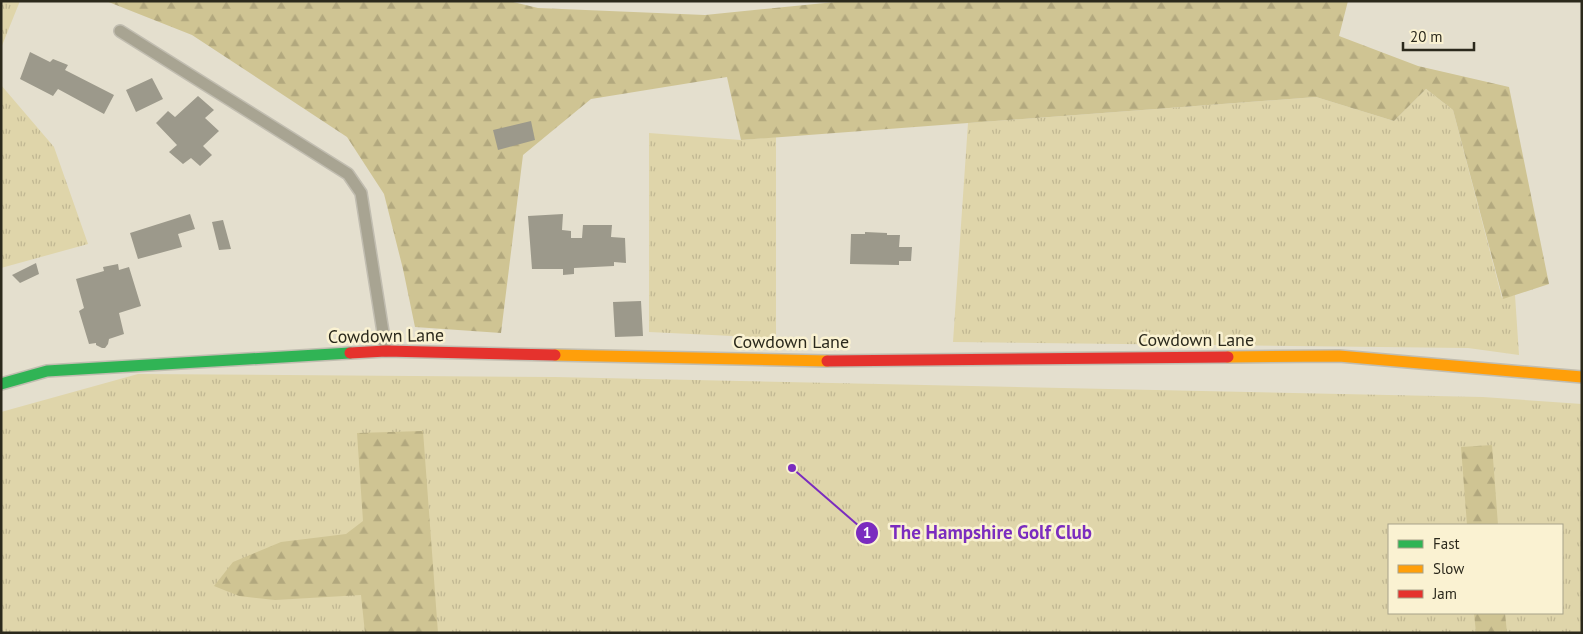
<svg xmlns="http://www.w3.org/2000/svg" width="1583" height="634" viewBox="0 0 1583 634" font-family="'PT Sans',sans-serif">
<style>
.grass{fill:url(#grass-tufts);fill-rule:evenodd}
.forest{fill:url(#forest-firs)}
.building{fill:#9c998b}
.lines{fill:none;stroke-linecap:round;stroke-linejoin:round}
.lane-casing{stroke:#c1bdb0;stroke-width:14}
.fast-casing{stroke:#c1bdb0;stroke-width:14}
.slow-casing{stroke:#c1bdb0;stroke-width:14}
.jam-casing{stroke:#c1bdb0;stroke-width:14}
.lane{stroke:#a8a492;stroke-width:11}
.fast{stroke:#30b455;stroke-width:11}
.slow{stroke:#ff9f0a;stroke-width:11}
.jam{stroke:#e5322d;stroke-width:11}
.labels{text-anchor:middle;stroke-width:5;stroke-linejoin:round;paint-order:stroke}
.street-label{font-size:18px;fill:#2b291c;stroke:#faf2d2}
.leader{fill:none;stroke:#7b2cbf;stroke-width:2}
.callout-dot{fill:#7b2cbf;stroke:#faf2d2;stroke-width:2}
.mark-label{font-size:15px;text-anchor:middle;font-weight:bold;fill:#fff}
.callout-label{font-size:19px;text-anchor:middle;font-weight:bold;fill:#7b2cbf;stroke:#faf2d2;stroke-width:5;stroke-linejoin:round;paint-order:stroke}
</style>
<defs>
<pattern id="grass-tufts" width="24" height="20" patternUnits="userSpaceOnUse" patternTransform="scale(1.25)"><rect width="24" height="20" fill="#dfd5aa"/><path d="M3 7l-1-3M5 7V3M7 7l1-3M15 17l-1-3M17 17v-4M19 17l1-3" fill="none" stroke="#c0b792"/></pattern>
<pattern id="forest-firs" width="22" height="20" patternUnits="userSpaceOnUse" patternTransform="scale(1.25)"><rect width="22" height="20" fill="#cfc493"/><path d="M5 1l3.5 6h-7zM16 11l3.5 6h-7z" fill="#b2a87e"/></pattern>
</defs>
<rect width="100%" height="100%" fill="#e4dfce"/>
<!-- grass -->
<path class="grass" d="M1,1H20L1,48Z
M1,85L54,147L88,244L1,268Z
M1426,89L1453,110L1502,298L1515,295L1519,355L1468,348L953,342L968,123L1316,97L1394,121Z
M649,133L741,140L776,137V338L649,332Z
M138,374L555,377L1483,397L1582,404V633H1V412ZM1389,525H1562V613H1389Z"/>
<!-- forest -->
<path class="forest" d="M106,1H509L538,8L705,15L845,1H1348L1339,36L1418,66L1509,87L1549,284L1503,299L1453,110L1426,89L1394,121L1316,97L741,140L727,77L591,99L523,155L501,333L415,327L403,269L384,194L347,137L192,35Z
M423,431L438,633H365L361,595L275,600L239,596L214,586L233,562L281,542L346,534L363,521L357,433Z
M1492,445L1498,525H1467L1461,447Z
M1474,613H1505L1507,633H1476Z"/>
<!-- building -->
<path class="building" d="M30,52L50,62L53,59L68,65L65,70L114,95L104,114L58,89L53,96L20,79Z
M152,78L163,99L136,112L126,90Z
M198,96L214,110L205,118L219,131L203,146L212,155L200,166L191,158L183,164L169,152L177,145L156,123L168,111L175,117Z
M531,121L535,140L498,150L493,130Z
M190,214L195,229L178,234L182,247L138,259L130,233Z
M563,214L562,230L571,231V238H582L583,225H612L611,237L625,238L626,263L614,262V266L574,268V274L563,275V269H532L528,216Z
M223,220L231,249L219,250L212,222Z
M865,232L887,233V235H900L899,247H912L911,261H899V265L850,264L851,234H865Z
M36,263L39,274L20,283L12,275Z
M118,264L119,270L129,267L141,306L119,313L124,334L109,339L108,344L105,348H102L96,345V343L89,344L79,311L84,308L76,279L104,271L103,267Z
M641,301L643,336L615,337L613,302Z"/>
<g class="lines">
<!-- lane casing -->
<g class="lane-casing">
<path id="lane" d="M120,31L348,174L361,193L386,351"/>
</g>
<!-- fast casing -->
<g class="fast-casing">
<path id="fast" d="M1,384L47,371L350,353"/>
</g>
<!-- slow casing -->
<g class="slow-casing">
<path id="slow" d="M555,355L827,361
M1228,357L1339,356L1582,377"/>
</g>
<!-- jam casing -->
<g class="jam-casing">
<path id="jam" d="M350,353L386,351L555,355
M827,361L1228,357"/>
</g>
<!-- lane -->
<use href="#lane" class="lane"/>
<!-- fast -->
<use href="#fast" class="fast"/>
<!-- slow -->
<use href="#slow" class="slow"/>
<!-- jam -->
<use href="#jam" class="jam"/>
</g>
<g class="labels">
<!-- street labels -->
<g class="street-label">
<text transform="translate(386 336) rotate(-1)" y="6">Cowdown Lane</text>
<text x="1196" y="346">Cowdown Lane</text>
<text x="791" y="348">Cowdown Lane</text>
</g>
</g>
<!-- callouts -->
<path class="leader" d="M792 468L867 533"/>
<g class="callout-dot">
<circle cx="792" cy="468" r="5"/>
<circle cx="867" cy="533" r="12"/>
</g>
<g class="mark-label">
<text x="867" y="538">1</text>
</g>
<g class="callout-label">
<text x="991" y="539">The Hampshire Golf Club</text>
</g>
<!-- border -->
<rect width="1583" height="634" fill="none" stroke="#2b291c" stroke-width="5"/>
<!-- legend -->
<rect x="1388" y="524" width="175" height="90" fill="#faf2d2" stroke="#a7a289"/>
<rect x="1398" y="540" width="25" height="8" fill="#30b455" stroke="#a7a289"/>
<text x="1433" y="549" font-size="15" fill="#2b291c">Fast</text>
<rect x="1398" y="565" width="25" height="8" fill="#ff9f0a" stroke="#a7a289"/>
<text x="1433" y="574" font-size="15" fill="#2b291c">Slow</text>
<rect x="1398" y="590" width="25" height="8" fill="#e5322d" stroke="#a7a289"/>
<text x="1433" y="599" font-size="15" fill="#2b291c">Jam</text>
<!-- scale -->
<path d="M1403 42v8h71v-8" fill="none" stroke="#2b291c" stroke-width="2.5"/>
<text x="1410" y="42" font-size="15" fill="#2b291c" stroke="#faf2d2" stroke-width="4" paint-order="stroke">20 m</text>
</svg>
